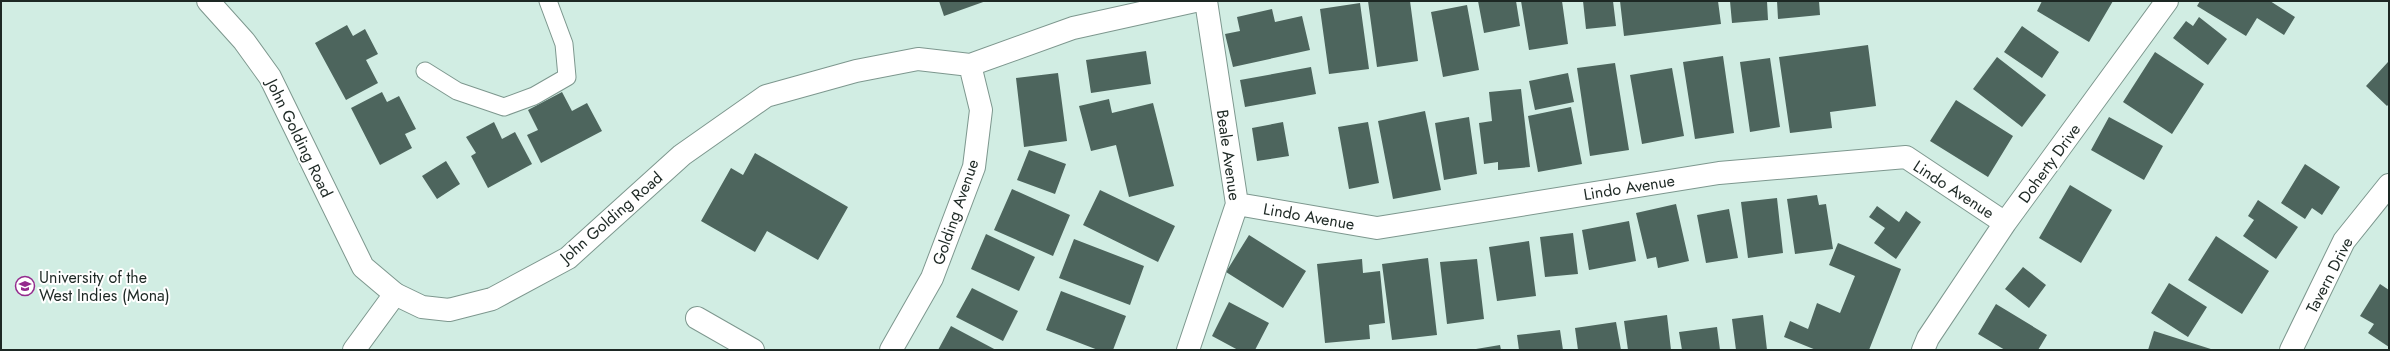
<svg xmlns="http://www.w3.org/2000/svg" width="2390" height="351" viewBox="0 0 2390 351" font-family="Jost,sans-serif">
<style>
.building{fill:#4d655d}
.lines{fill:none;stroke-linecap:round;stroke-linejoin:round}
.service-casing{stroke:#7d978e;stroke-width:19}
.minor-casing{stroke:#7d978e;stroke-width:24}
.tertiary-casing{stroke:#7d978e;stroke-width:24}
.service{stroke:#fff;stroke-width:17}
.minor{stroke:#fff;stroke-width:22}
.tertiary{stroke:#fff;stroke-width:22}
.labels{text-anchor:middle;stroke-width:4;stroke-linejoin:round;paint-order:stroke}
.street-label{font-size:16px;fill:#1d2824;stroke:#fff}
.poi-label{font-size:16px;fill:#1d2824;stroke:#fff;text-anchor:start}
</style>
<rect width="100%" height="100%" fill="#d1ede3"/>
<!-- building -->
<path class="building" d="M939,1H986L944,16Z
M1368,1H1410L1418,61L1377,67Z
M1478,1H1516L1520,26L1484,33Z
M1521,1H1562L1568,44L1529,50Z
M1583,1H1613L1616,26L1586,29Z
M1620,1H1718L1721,24L1624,36Z
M1730,1H1767L1768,20L1732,23Z
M1777,1H1819L1820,15L1778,19Z
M2042,1H2113L2089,42L2037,11Z
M2200,1H2270L2295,17L2284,35L2257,18L2246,36L2197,6Z
M1360,3L1369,69L1329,74L1320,9Z
M1467,5L1479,70L1443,77L1431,12Z
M1272,9L1275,22L1302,16L1310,50L1233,67L1225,34L1240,31L1237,17Z
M2199,17L2227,39L2208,65L2173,38L2186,21L2193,26Z
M347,25L353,36L365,29L378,54L366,60L378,83L346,100L315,43Z
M2022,26L2059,52L2042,78L2004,52Z
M1868,45L1876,106L1830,112L1832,128L1790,133L1779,57Z
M1146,51L1151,84L1091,93L1086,60Z
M2155,52L2204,84L2172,134L2123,102Z
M1723,56L1734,133L1695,139L1683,62Z
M1997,57L2046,95L2022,127L1973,89Z
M1770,58L1780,127L1750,132L1740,62Z
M2388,62L2389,104L2387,106L2366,86Z
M1615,63L1629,150L1590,156L1577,68Z
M1311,67L1316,94L1245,107L1240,80Z
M1672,68L1684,136L1642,144L1630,75Z
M1058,73L1067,141L1024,147L1016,78Z
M1568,73L1574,102L1535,110L1529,81Z
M1521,89L1530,167L1498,170V162L1484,164L1479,123L1492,121L1489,92Z
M382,92L387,102L399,96L416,129L405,134L412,148L380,165L351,108Z
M562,92L572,111L587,103L602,131L541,163L527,135L538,130L528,110Z
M1109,99L1112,113L1153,103L1174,186L1129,197L1116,145L1091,151L1079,106Z
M1956,100L2013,136L1988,177L1930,141Z
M1571,107L1582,164L1538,172L1528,116Z
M1425,111L1441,190L1393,199L1378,121Z
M1469,117L1477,174L1444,180L1435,123Z
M2109,117L2163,146L2144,180L2091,150Z
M494,122L502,139L515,132L532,164L488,188L471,156L476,153L466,137Z
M1283,122L1289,156L1257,161L1252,128Z
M1368,122L1379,183L1349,189L1338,127Z
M1029,150L1066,164L1055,194L1017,180Z
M755,153L848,207L818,260L767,231L755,252L701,221L731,168L743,175Z
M446,161L460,184L437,199L422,176Z
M2305,164L2340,187L2322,215L2312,208L2305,219L2281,203Z
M2070,185L2112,210L2081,263L2039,238Z
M1012,189L1070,215L1053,256L994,230Z
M1100,190L1175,226L1158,262L1083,225Z
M1817,195L1819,205L1826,204L1833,249L1795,254L1787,199Z
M1777,198L1783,253L1748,258L1741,202Z
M2258,200L2298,227L2276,259L2243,236L2254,220L2248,216Z
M1676,204L1689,261L1658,268L1656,257L1647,259L1636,213Z
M1877,206L1899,222L1906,211L1921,222L1896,259L1874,243L1885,228L1869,217Z
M1729,209L1738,258L1706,263L1697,215Z
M1629,221L1636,261L1589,270L1582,230Z
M1573,233L1578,274L1545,277L1540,237Z
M986,234L1035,257L1019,291L971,269Z
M1249,235L1306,271L1283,308L1226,272Z
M2216,236L2269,271L2242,314L2188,280Z
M1074,239L1144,266L1130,305L1059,278Z
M1529,241L1536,296L1497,301L1489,247Z
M1838,243L1901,269L1869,350H1816L1784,337L1790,321L1808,329L1817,303L1840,313L1855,276L1829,265Z
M1428,258L1437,335L1392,340L1382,264Z
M1362,259L1363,273L1380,271L1385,323L1369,325L1370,339L1325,343L1317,264Z
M1477,259L1484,319L1447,324L1440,262Z
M2023,267L2046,285L2029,308L2005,289Z
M2169,283L2207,307L2188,337L2151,313Z
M2380,284L2389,290V347L2368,333L2374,324L2360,316Z
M972,288L1018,311L1003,341L956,317Z
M1061,291L1126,316L1113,350H1098L1046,330Z
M1229,302L1269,323L1255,350H1238L1212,336Z
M1996,304L2047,335L2038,350H2005L1978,334Z
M1667,315L1671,350H1628L1624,321Z
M1763,315L1767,350H1736L1732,319Z
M1616,322L1621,350H1578L1575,328Z
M951,326L996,350H938Z
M1717,327L1720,350H1682L1679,332Z
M1560,330L1563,350H1519L1517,335Z
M2154,331L2214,350H2148Z
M1500,345L1501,350H1476V349Z"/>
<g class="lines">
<!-- service casing -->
<g class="service-casing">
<path id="service" d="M425,71L457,91L504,107L534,96L567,77L564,44L548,1"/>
</g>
<!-- minor casing -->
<g class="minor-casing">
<path id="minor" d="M1237,204L1377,228L1719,173L1906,157L2005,223
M395,294L422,307L449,310L492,299L568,258L682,155L766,96L856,71L918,59L970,65L1073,28L1195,1
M697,318L753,350
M891,350L932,278L974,167L981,110L970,65
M1188,350L1237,204L1206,1
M1923,350L1928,338L2005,223L2167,1
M2291,350L2344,241L2389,185"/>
</g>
<!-- tertiary casing -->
<g class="tertiary-casing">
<path id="tertiary" d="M208,1L244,41L270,77L363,267L395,294L354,350"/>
</g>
<!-- service -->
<use href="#service" class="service"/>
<!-- minor -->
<use href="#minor" class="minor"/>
<!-- tertiary -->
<use href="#tertiary" class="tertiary"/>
</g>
<!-- icons -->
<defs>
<g id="university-ring" transform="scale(1)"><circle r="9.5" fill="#fff" stroke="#942a8d" stroke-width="1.5"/><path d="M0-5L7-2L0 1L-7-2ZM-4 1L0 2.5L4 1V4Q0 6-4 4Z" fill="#942a8d"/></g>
</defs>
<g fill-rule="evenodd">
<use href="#university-ring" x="25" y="286"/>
</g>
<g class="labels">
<!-- street labels -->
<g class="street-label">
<text transform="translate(300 138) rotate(64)" y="6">John Golding Road</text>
<text transform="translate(1229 155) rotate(82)" y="6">Beale Avenue</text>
<text transform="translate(2049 163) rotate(-54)" y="6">Doherty Drive</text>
<text transform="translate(1629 187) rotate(-9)" y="6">Lindo Avenue</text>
<text transform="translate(1954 189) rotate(33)" y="6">Lindo Avenue</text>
<text transform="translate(955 212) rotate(-71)" y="6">Golding Avenue</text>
<text transform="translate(1309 216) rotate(10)" y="6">Lindo Avenue</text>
<text transform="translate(611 217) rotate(-41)" y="6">John Golding Road</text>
<text transform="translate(2329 275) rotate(-63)" y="6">Tavern Drive</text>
</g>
<!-- poi labels -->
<g class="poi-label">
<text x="39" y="283">University of the<tspan x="39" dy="18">West Indies (Mona)</tspan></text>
</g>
</g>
<!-- border -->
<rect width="2390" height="351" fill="none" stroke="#1d2824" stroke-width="4"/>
</svg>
